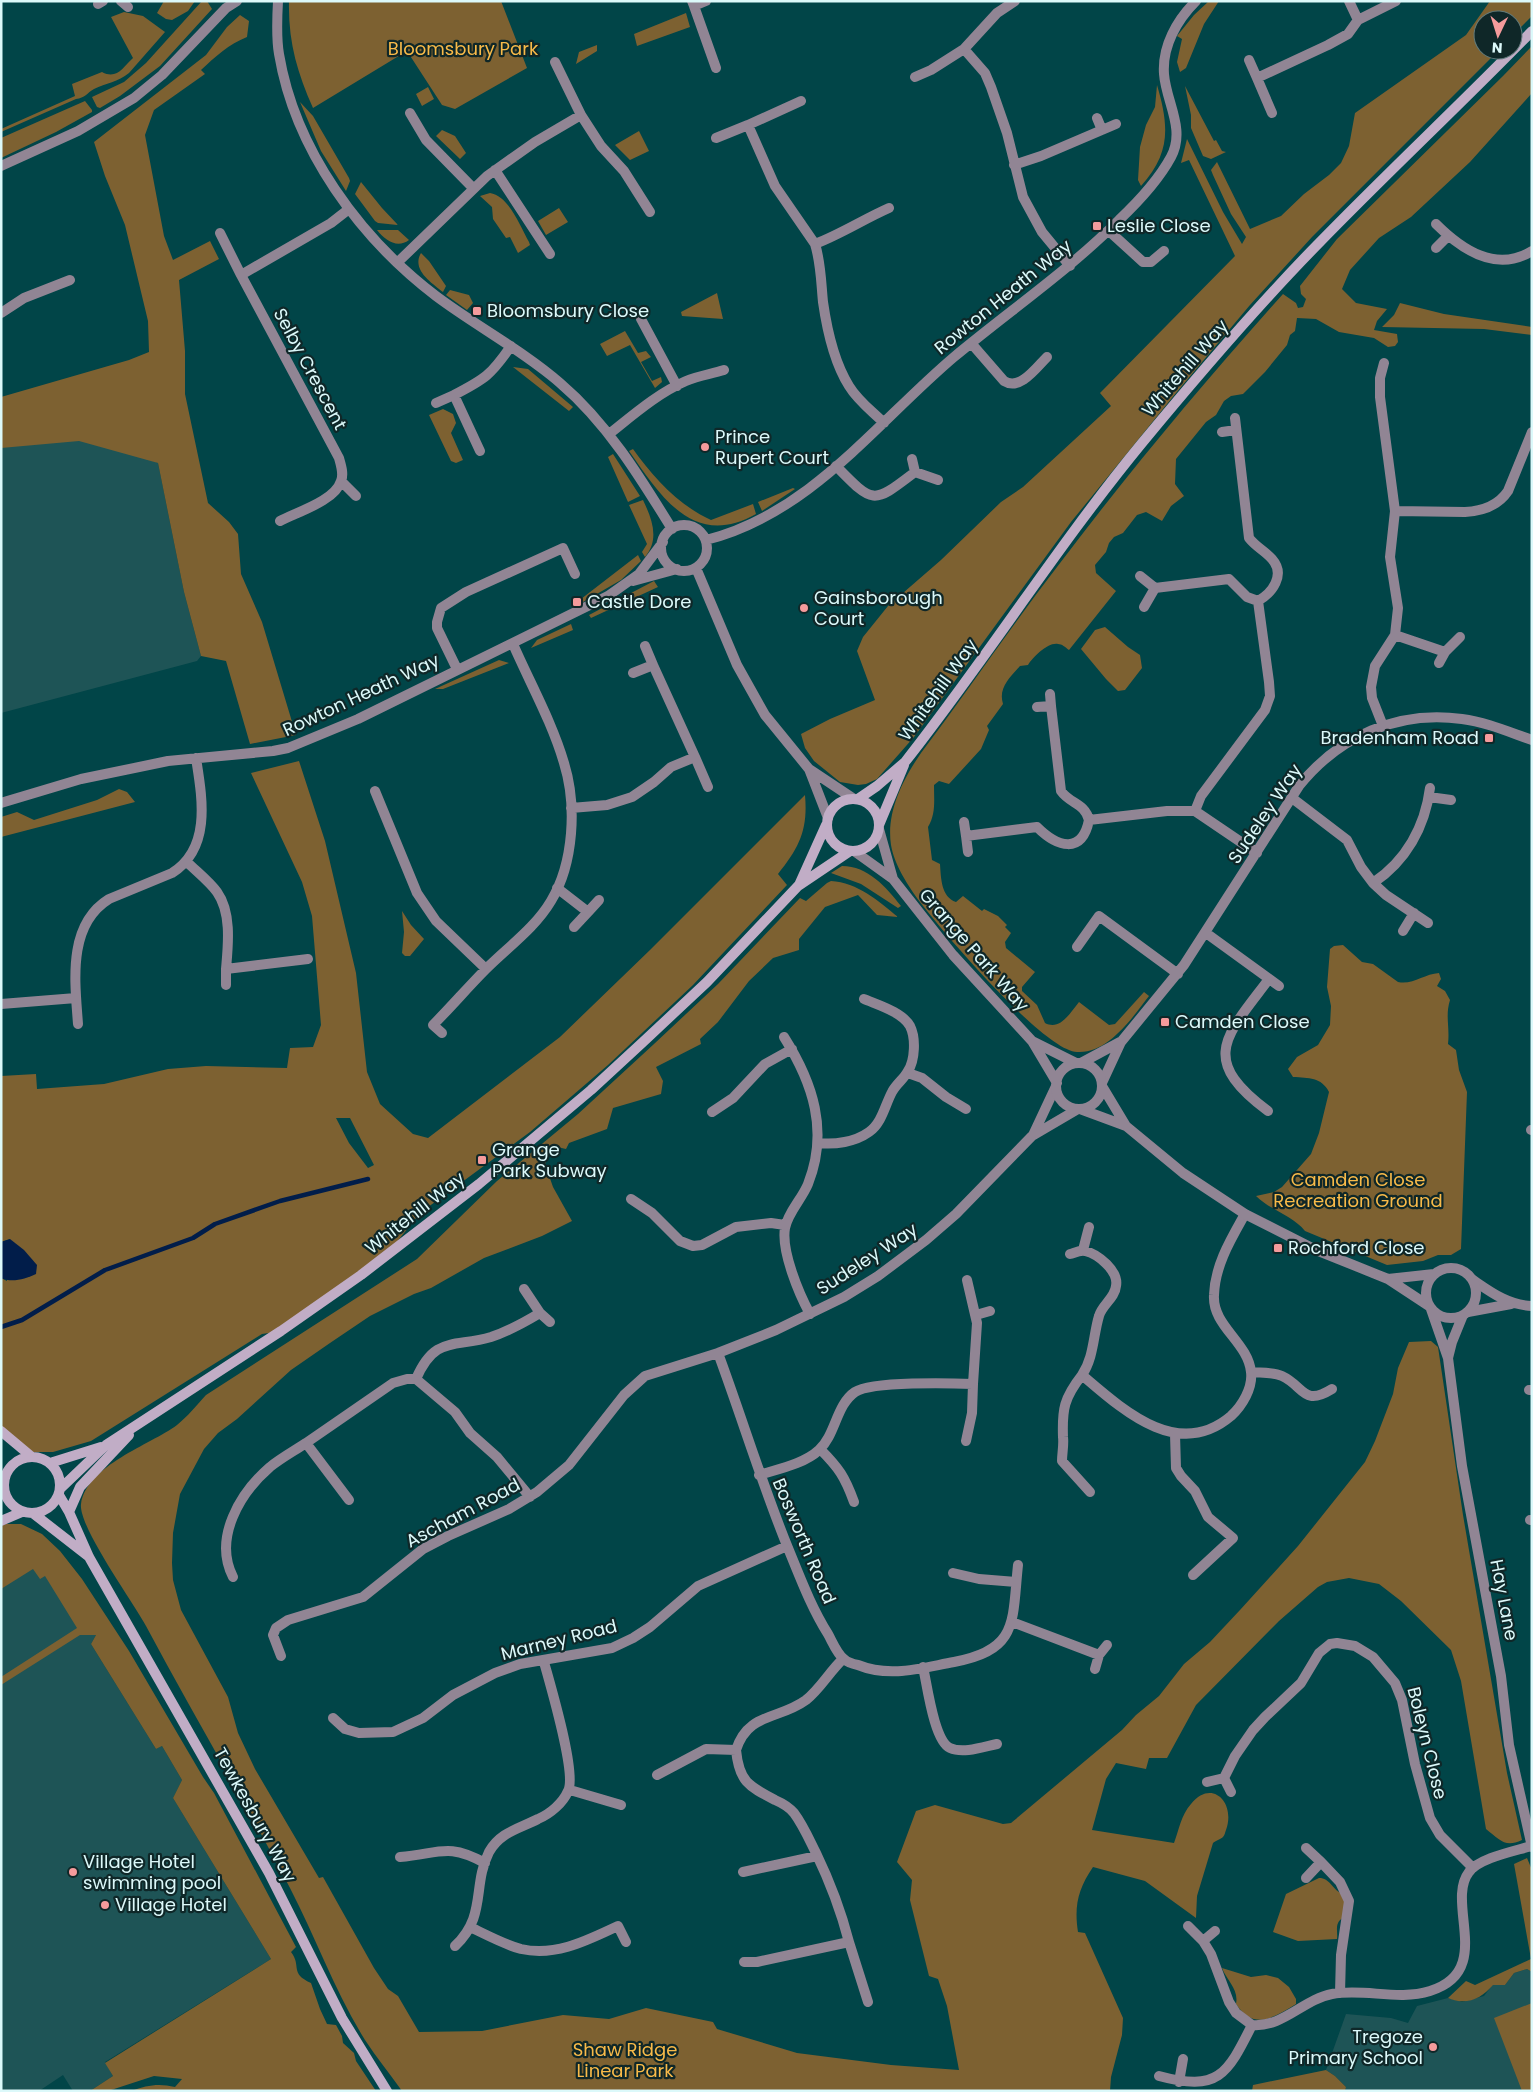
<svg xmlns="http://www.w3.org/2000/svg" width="1533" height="2092" viewBox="0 0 1533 2092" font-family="Poppins,sans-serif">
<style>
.built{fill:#1e5456}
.green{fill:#7d6131;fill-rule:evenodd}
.water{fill:#011d4a}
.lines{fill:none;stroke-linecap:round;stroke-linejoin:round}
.stream{stroke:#011d4a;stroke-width:4.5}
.minor{stroke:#918594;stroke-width:10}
.tertiary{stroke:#918594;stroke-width:10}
.secondary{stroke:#c1adc6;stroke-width:10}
.poi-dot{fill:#f59b9c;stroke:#0f2728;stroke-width:2}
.labels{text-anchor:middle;stroke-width:4.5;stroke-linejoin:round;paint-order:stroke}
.park-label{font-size:18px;fill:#f8ba49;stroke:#0f2728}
.poi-label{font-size:18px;fill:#dcf9fa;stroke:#0f2728;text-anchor:start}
.street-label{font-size:18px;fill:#dcf9fa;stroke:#0f2728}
</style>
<rect width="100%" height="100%" fill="#014548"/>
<!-- built -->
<path class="built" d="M1,397L158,463L184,592L201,656L197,661L1,713Z
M15,1537L96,1635L91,1644L156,1749L162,1746L182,1780L173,1798L271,1959L105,2062L113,2076L90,2091H73L63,2075L39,2091H1V1542Z
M1527,1969L1532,1972V2091H1345L1346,2087L1335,2076L1326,2070L1346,2014L1391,2018L1408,2023L1417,2006L1448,1998L1462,2002L1484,1996L1493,1984L1505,1985L1514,1973Z"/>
<!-- green -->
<path class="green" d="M164,1H195L188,11L172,20L166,19L157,13Z
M202,1H207L212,9L160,66L120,96L100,108L97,107L92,97L124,82L146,63Z
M289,1H501L527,68L455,109L442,105L407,51L313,108C297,72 288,41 289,1Z
M1209,1H1219L1204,24L1186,68L1180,72L1177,62L1182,39L1177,36L1194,15Z
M1490,1H1532V16L1513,35V20H1483V50H1499L1312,237L1250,305L1176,393L1071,522L914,737L877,779L866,784L858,785L840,782L814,761L805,748L801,734L830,719L875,700L857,651L863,637L888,606L941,560L1001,502L1023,487L1111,406L1100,393L1235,256L1189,160L1181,163L1187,139L1223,212L1242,244L1246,237L1231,214L1213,175L1211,170L1217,162L1250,229L1281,216L1304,194L1329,175L1341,163L1349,146L1355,113L1466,35Z
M124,12L143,16L165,32L129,73C118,82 106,83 94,89C87,93 85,98 76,99L1,132V129L75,96L72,84L102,72C117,80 123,67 133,58L111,17Z
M686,13L690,27L637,46L634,34Z
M240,15L249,21L247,37C229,44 215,57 201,70L205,74L154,110L145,135L164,236L173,260L210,241L219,259L179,280L185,351V394L208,503L229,522L238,534L241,574L262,622L296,735L250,744L226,661L201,656L184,592L158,463L79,441L1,448V397L129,360L149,352L148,321L125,225L105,176L94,142L206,55L227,27Z
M597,45V51L576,64L579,52Z
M1532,46V93L1470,162L1411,217L1379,238L1350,270L1342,289L1356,303L1387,309L1377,321L1374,330L1397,334L1398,342L1395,346L1388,347L1374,338L1339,332L1316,319L1297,318L1295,331L1290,335L1287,345L1265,372L1243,394L1231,396L1224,401L1216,415L1206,422L1176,459L1175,484L1184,496L1171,506L1162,521L1146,512L1137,515L1123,533L1114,537L1109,543L1106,552L1095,565L1096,573L1116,591L1069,650C1065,647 1062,644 1058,644C1048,642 1033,657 1028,665L1020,666C1010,677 998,688 1003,704L987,726L989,730L981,749L949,784L939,781L934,785C934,801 936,814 928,827L932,860L940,864C941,878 941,897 956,902L963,896L982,911L984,909L998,916L1007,925L1005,927L1011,933L1005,942L1006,948L1035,972L1022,987V991L1037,1005L1045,1023C1060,1031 1070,1013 1079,1002L1109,1025L1115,1024L1144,992L1149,996C1132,1018 1108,1054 1077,1052C1044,1051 942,931 920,902C908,886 894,864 891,845C886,812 903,779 921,753C967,692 1010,628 1057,567C1128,473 1204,382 1283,294L1296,303L1298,308L1303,307L1306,299L1301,294L1300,286L1337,239L1503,76Z
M1157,85C1169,126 1171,153 1141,186L1138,180L1140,147L1146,125L1155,107Z
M1185,86L1214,141L1216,140L1222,151L1226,152L1211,159L1203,156L1191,128V115Z
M428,87L434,99L422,106L416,94Z
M85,101L92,110V112L56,132L1,158V138Z
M300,102L313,116L349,178L350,181L346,191L321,151Z
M442,130L455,136L466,153L460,159L436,136Z
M639,131L649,151L630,160L615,145Z
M361,182L382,208L398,225L378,223L375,221L355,194Z
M490,193C509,196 520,226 529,242L530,245L518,253L510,237L506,238L493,219L492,207L480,196Z
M559,208L568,222L546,235L538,221Z
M377,230H398L409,240C397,249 385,240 377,230Z
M421,253L429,261L446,286L443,292C432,283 411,270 421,253Z
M450,290L469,295L473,303L467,310L446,295Z
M717,293L723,319L682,316L681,312Z
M1400,303L1444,314L1532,327V335L1484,329L1382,327L1394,315Z
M625,331L638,353L646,351L651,357L641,362L652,381L661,377L662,382L655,388L630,345L607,356L600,344Z
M513,367L528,369L573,407L569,411Z
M443,409L453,414L456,423L451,433L463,460L456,463L451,461L429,415Z
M633,449C653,477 678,505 711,520L753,504L756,514C694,549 661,497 629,451Z
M613,454L640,496L628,502L608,457Z
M793,488L795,489L762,511L758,502Z
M643,500C652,519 660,539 645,557L642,552L647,544L629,505Z
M638,555L641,561L621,580L583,602L581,599Z
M654,581L658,587L591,618L589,615Z
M571,624L573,630L531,648L537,640Z
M1105,627L1128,647L1140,655L1142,668L1125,690L1118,691L1106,679L1081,649L1095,630Z
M499,660L509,663L443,689H435Z
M299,761L325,841L356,973L367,1072L380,1104L413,1134L428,1138L560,1037L650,950L805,795C808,829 800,847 778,874L787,885L693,985L608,1065L530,1132L420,1213L392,1248L275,1332L262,1334L91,1441L53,1452H33L1,1429V1278L7,1281L10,1239L1,1242V1076L36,1074L37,1089L104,1084L168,1069L206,1066L287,1068L290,1048L313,1047L321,1025L312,916L302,882L251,773ZM336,1118H350L374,1165L368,1168L349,1143Z
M119,789L127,792L135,802L1,837V817L17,812L34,820L97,800Z
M842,866C868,866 886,887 901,906L898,908L861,884L831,873Z
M831,881C857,882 880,902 898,917L877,915L858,895L825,907L799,939V950L773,958L749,981L718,1022L700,1039L701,1044L656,1067L663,1081L661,1094L613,1108L607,1129L569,1143L566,1149L553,1146L545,1164L553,1187L572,1221L542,1236L484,1258L431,1288L414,1294L370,1316L330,1343L291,1370L237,1419L218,1433L204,1449L180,1494L173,1533L172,1563L173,1580L181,1610L228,1697L238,1733L255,1769L319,1878L323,1877L374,1968L388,1989L398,1996L419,2032L482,2031L563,2015L609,2019L646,2008L713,2022L717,2029L797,2053L891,2065L959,2070L947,2006L938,1979L929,1976L910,1900L912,1880L897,1862L916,1811L935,1805L1003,1824L1011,1823L1122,1730L1136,1715L1159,1696L1184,1664L1210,1642L1240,1610L1298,1546L1365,1462L1375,1441L1393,1394L1398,1368L1409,1342L1431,1341L1438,1347L1463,1515L1507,1773L1522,1840C1505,1848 1500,1840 1486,1829L1461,1681L1451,1650L1401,1601L1379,1584L1349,1578L1327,1582L1318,1587L1279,1621L1196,1705L1167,1758H1149L1146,1769L1116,1763L1106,1779L1092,1830L1174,1843C1179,1830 1181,1815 1191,1804C1212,1778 1236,1803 1226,1830C1225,1832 1225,1835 1223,1837C1221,1839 1215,1841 1213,1843L1197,1896L1196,1918L1145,1881L1093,1867C1078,1889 1074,1906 1078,1932L1085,1933L1123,2018L1122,2035L1111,2077L1110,2091H402C390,2074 376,2057 365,2040C335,1992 316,1938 290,1888C244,1800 193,1714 146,1626C133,1602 78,1526 81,1504C87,1465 150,1445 177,1425C187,1417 197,1405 206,1395L417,1259L497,1181L578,1114L654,1044L718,984L800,898L806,901L827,883Z
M402,911L411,925L424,939L410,956H405L402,953L404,932Z
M1343,945L1362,962L1373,964L1398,982C1413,985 1424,974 1439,973L1441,979L1437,986L1445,991L1450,1000C1445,1016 1450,1027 1448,1044L1456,1050L1459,1070L1467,1092L1461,1249L1451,1255H1438L1423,1261L1387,1265L1305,1231C1293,1216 1270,1210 1256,1196L1274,1192L1282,1187L1311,1154L1319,1133L1329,1092C1321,1077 1309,1078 1293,1077L1288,1069L1297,1057L1318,1045L1330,1025L1331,1006L1327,987L1330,949L1334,946Z
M6,1524H21L42,1534L60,1551L82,1579L129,1651L203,1777L214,1793L296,1947L291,1952C302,1966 289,1973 311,1983L320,2009L327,2024L336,2025L342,2036L343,2043L354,2053L356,2061L376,2091H131C147,2085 159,2083 175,2087L182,2079L154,2076L108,2091H90L113,2076L105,2063L271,1959L173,1798L182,1780L162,1746L156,1749L91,1644L96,1635H80L1,1685V1677L77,1628L45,1576L40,1579L33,1569L1,1589V1526Z
M1527,1858L1532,1870V1972L1527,1969L1514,1973L1505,1985H1493C1481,1999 1466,2006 1448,1998L1466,1981L1475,1985L1531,1959L1514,1864Z
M1319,1878C1330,1878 1332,1889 1341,1893L1345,1903L1343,1918C1334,1923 1338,1931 1337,1939L1298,1941L1273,1932L1286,1894Z
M1222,1968L1251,1977L1266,1975L1278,1978L1289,1987L1296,1999V2004C1273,2018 1254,2031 1236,2004C1239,1989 1227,1981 1222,1968Z
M1532,2003V2091H1522L1494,2018Z
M1326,2070L1335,2076L1346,2087L1345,2091H1252L1253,2085Z"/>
<!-- water -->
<path class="water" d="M10,1239L24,1250L37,1265L36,1274C25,1279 12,1283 1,1278V1242Z"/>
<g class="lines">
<!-- stream -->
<path class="stream" d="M1,1327L22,1320L105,1270L193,1238L215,1224L280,1201L368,1179"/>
<!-- minor -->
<path class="minor" d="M121,1L128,7
M278,1C277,19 276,37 279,54C295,150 360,238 436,296C476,326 522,350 560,383C607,423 640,477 672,529
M692,1L694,6L706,1
M1015,1L997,13L964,49L985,73L991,87L1007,133L1023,197L1042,232L1070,266
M1349,1L1358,20L1396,1
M98,4L103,1
M694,6L716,68
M1249,60L1257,78L1328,45L1348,34L1358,20
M915,77L931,70L964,49
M1257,78L1272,113
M801,101L748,125L775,186L815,244
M410,113L426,140L473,188
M581,115L601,146L624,171L650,212
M1097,118L1102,130
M716,138L748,125
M1014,165L1041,156L1116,124
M1,166L78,131L134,98L162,75L226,8L237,1
M495,170L550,254
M1436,224C1462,250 1496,273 1532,251
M1109,231L1143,262H1151L1164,251
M220,233L241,275
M1436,248L1448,236
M398,262L487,176L535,142L581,115L555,62
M1,313L24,298L70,280
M641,319L677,386
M971,343L1004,381C1020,391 1036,368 1047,357
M436,403L454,395
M1235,418L1249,538C1256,547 1265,551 1272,559C1286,575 1272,593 1258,601
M884,423C872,411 858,401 849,386C834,362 827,330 823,302C821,282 821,263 815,244C841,234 864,219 889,208
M1222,432L1236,430
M609,434C633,415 658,393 686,381C698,376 711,374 724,370
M480,451L454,395C485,379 491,375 511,346
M912,459L915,472
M836,466C874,505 873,504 915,472L938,480
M341,481L356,496
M1395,511L1465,512C1483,511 1498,506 1508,491L1532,432
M280,521C297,512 335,501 341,481C344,474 341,465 339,458L241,275L331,223L349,209
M661 548a23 23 0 1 1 46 0a23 23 0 1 1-46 0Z
M706,540C810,514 876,423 954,357C1009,311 1068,271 1119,220C1138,202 1158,181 1171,157C1186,129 1166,102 1164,74C1162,46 1177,20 1196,1
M696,568L737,665L765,715L809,769L854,799
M1140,576L1155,588
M633,581L677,569
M1144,607L1155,588L1229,579L1247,597L1258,601
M1395,635L1445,652L1460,637
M645,646L653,665
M1439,663L1445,652
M457,669L437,628V622L441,608L466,592L563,548L575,574
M1050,694L1051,706
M1037,707L1051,706L1061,791C1070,804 1085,803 1089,820
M1383,726L1372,698L1371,687L1375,666L1395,635L1398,608L1390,557L1395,511L1380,397V378L1384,363
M695,757L708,787
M809,769L828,818
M375,791L417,893L436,921L486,969
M1429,797L1451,800
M1292,798L1347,840L1361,867L1373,883C1406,861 1425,827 1430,788
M1,803L81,779L168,761L273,751L288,748L358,719L608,596L639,574L663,542
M571,808L607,805L632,797L654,782L671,767L695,757L653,665L633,673
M1089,820L1167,811H1195
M964,822L966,836
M968,852L966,836L1037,827C1057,847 1082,855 1089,820
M1257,853L1195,811L1201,796L1265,710L1270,696L1269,682L1258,601
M187,862C197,872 209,881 217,892C232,913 228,946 226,969L308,959
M1373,883L1386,895L1428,923
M557,888L588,912L599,900
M574,927L588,912
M1403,931L1414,913
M1206,933L1279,986
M1077,947L1099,916L1178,974
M226,985V969
M1,1004L76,998
M78,1024C75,982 67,925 109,899L172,873C212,848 202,797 196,758
M442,1033L433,1025C451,1007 468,987 486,969C508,947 535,928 551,901C574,863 577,805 564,763C552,722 530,683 513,644
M784,1037C813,1083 829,1131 808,1184C802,1199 788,1212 785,1228C781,1251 799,1294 810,1314
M1081,1063L1120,1042
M908,1073L922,1078L946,1097L966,1109
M1102,1083L1121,1042L1184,965L1299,786C1339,736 1398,710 1462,719C1486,722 1509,732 1532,740
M1268,1111C1198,1059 1226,1036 1269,979
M712,1112L733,1098L765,1064L792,1049
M1531,1130H1532
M1033,1135L1056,1086
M818,1143C835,1145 855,1142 869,1132C882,1123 885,1105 892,1092C896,1084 904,1079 908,1071C915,1060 916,1038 910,1026C902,1012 878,1005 864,999
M631,1199L652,1213L680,1241L693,1246L702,1245L736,1227L771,1223L785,1225
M1083,1250L1089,1227
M1070,1254C1074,1253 1080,1250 1085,1251C1098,1254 1119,1271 1116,1286C1115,1298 1102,1305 1099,1316C1093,1336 1094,1357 1082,1375C1123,1410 1178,1461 1231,1416C1242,1406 1253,1388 1251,1372C1248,1342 1212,1326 1214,1295C1215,1265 1231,1239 1245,1214
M1473,1280C1492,1293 1508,1305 1532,1306
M524,1289L540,1313C525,1322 509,1331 491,1337C454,1348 435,1335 416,1379L455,1412L470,1433L497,1457L530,1497
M1468,1312L1511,1304
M540,1313L550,1322
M976,1315L990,1311
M718,1353C742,1418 762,1484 788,1548C800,1577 811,1607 828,1634C832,1641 837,1654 844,1659C847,1662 853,1664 858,1665C890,1678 921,1668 954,1662C1019,1650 1012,1621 1018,1565
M1251,1372C1261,1373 1273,1372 1282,1376C1304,1386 1303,1407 1332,1389
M1082,1375C1064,1398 1062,1409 1063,1437C1064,1445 1062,1453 1062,1461L1090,1492
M1529,1390H1532
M1175,1434L1176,1468L1181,1476L1195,1491L1208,1517L1233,1538L1193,1575
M966,1441L972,1413L973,1384
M820,1449C839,1468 845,1477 854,1502
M759,1475C778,1469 804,1464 819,1450C836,1434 836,1405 855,1392C872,1381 951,1383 973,1384L977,1323L967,1280
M349,1500L306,1443L393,1383L407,1379H416
M1530,1520H1532
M953,1573L979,1579L1016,1582
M233,1577C213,1538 240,1493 270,1467C281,1458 294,1451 306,1443
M1012,1622L1099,1655L1107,1645
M281,1656L273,1635L276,1628L288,1620L363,1597L423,1549L448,1536L509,1509L537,1492L569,1465L624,1395L645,1376L718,1353L776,1330L844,1297L878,1276L926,1240L956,1214L1032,1136L1078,1109
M923,1667C927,1684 934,1741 950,1748C963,1754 983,1747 997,1744
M1095,1669L1099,1655
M333,1718L345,1729L359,1733L393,1732L423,1718L453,1695L495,1673L520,1664L612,1648L633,1638L650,1627L698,1586L787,1546
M736,1750C739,1781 748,1786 775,1800C782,1803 789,1807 794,1813C803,1825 809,1839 816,1853C830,1882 841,1911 849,1942L757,1962H744
M657,1775L706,1749L736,1750C748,1712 779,1720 806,1700C820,1689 830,1671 843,1659
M1207,1782L1224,1778
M570,1790L621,1805
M1231,1792L1224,1778L1235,1756L1253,1730L1265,1717L1301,1683L1319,1653L1330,1644L1337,1643L1355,1646L1373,1657L1395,1683L1402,1700L1415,1764L1430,1818L1440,1835L1473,1868
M1306,1848L1321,1862
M400,1857C439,1854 447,1842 485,1863
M743,1872L817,1856
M1306,1878L1321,1862L1340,1882L1349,1901L1341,1955L1340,1993
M1188,1926L1203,1941L1211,1954L1229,2002L1236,2013L1252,2025
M470,1927C487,1935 503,1944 521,1949C556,1957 588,1940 618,1926L626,1942
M1203,1941L1215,1931
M849,1942L868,2002
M455,1946C487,1916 472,1886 489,1852C500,1832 519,1829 538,1819C550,1814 563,1803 568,1791C577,1774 550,1684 544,1662
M1159,2076C1218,2092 1227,2075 1252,2025C1282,2028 1304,1999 1332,1994C1364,1988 1398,2001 1430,1991C1495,1971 1445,1903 1469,1872C1479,1858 1515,1851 1531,1846
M1179,2082L1183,2059"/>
<!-- tertiary -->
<path class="tertiary" d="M879,829L893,879
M854,851L893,879L953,955L1032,1041L1057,1083
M1032,1041L1076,1063
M1056 1086a23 23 0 1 1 46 0a23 23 0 1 1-46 0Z
M1102,1086L1126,1126
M1080,1109L1126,1126L1183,1173L1245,1214L1316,1250L1388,1279L1429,1306
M1426 1293a25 25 0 1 1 50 0a25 25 0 1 1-50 0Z
M1388,1279L1434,1274
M1431,1309L1448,1358L1462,1466L1501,1676L1509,1745L1532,1847
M1448,1358L1452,1342L1463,1315"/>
<!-- secondary -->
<path class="secondary" d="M827 825a26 26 0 1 1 52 0a26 26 0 1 1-52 0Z
M858,799L877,786L905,762C987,658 1058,545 1142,443C1199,374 1257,306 1319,243C1389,171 1462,103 1532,31
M879,825L904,765
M799,885L826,825
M1,1431L32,1457
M4 1485a28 28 0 1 1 56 0a28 28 0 1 1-56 0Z
M50,1463L101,1447
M60,1489L106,1445L281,1331L361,1275L479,1184L591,1090L643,1042L707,982L798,886L850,851
M59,1495L69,1512L89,1557L269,1873L342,2018L387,2091
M69,1512L80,1487L129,1435
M34,1514L88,1556
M1,1521L22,1512"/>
</g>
<!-- markers -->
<g class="poi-dot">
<rect x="1092" y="221" width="10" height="10" rx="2.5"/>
<rect x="472" y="306" width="10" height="10" rx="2.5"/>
<circle cx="705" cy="447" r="5"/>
<rect x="572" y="597" width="10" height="10" rx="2.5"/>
<circle cx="804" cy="608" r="5"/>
<rect x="1484" y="733" width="10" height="10" rx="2.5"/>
<rect x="1160" y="1017" width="10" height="10" rx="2.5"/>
<rect x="477" y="1155" width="10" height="10" rx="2.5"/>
<rect x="1273" y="1243" width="10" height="10" rx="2.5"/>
<circle cx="73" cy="1872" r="5"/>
<circle cx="105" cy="1905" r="5"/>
<circle cx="1433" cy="2047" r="5"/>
</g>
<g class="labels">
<!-- park labels -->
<g class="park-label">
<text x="463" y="55">Bloomsbury Park</text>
<text x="1358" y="1186">Camden Close<tspan x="1358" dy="21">Recreation Ground</tspan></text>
<text x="625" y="2056">Shaw Ridge<tspan x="625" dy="21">Linear Park</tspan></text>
</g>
<!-- poi labels -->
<g class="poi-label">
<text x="1107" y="232">Leslie Close</text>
<text x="487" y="317">Bloomsbury Close</text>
<text x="715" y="443">Prince<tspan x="715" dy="21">Rupert Court</tspan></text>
<text x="814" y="604">Gainsborough<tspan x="814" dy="21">Court</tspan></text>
<text x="587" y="608">Castle Dore</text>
<text x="1479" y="744" text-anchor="end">Bradenham Road</text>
<text x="1175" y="1028">Camden Close</text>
<text x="492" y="1156">Grange<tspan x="492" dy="21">Park Subway</tspan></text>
<text x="1288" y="1254">Rochford Close</text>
<text x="83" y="1868">Village Hotel<tspan x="83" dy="21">swimming pool</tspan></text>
<text x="115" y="1911">Village Hotel</text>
<text x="1423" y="2043" text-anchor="end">Tregoze<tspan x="1423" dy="21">Primary School</tspan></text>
</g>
<!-- street labels -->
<g class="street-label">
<text transform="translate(1003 297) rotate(-39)" y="6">Rowton Heath Way</text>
<text transform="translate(1185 368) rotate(-49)" y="6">Whitehill Way</text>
<text transform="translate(310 369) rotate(62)" y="6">Selby Crescent</text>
<text transform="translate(938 690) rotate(-54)" y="6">Whitehill Way</text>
<text transform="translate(361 695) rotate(-25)" y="6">Rowton Heath Way</text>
<text transform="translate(1265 814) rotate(-56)" y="6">Sudeley Way</text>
<text transform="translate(974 950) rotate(49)" y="6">Grange Park Way</text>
<text transform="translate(415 1213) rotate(-38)" y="6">Whitehill Way</text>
<text transform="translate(867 1259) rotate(-33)" y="6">Sudeley Way</text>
<text transform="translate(463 1513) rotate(-28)" y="6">Ascham Road</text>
<text transform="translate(804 1541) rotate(67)" y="6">Bosworth Road</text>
<text transform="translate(1504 1600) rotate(79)" y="6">Hay Lane</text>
<text transform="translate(559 1640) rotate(-14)" y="6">Marney Road</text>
<text transform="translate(1427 1743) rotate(76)" y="6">Boleyn Close</text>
<text transform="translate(255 1815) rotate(61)" y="6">Tewkesbury Way</text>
</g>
</g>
<!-- border -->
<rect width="1533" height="2092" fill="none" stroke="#dcf9fa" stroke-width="5"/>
<!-- north arrow -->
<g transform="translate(1498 35) rotate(184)"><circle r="24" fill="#0f2728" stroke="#617b7c"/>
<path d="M0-4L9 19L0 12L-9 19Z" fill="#f59b9c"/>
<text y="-8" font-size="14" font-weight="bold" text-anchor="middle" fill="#dcf9fa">N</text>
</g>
</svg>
